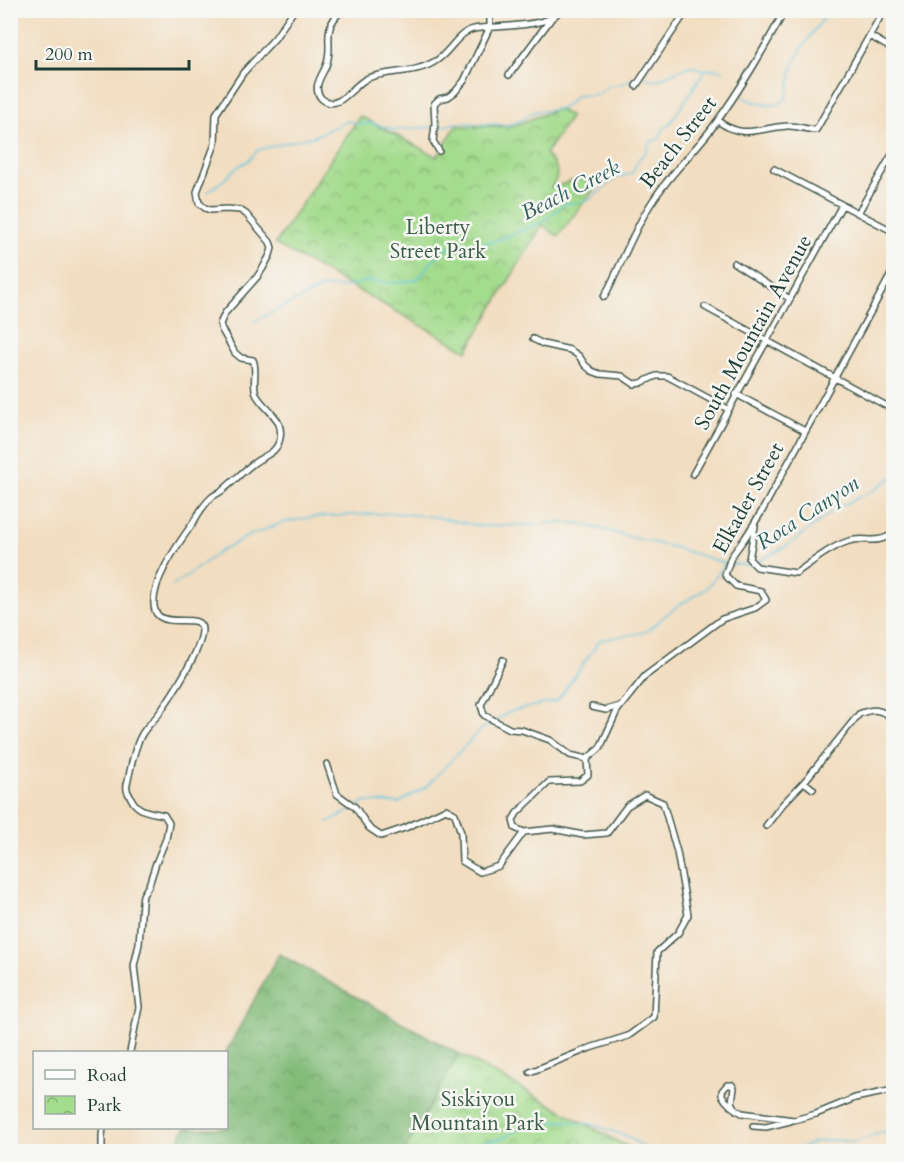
<svg xmlns="http://www.w3.org/2000/svg" width="904" height="1162" viewBox="0 0 904 1162" font-family="Cardo,serif">
<style>
.forest{fill:url(#forest-crowns);stroke:#517c56;stroke-width:1.5}
.park{fill:url(#park-crowns);stroke:#628c61;stroke-width:1.5}
.lines{fill:none;stroke-linecap:round;stroke-linejoin:round}
.stream{stroke:#60c4de;stroke-width:1.5}
.minor-casing{stroke:#3f5549;stroke-width:8}
.minor{stroke:#fff;stroke-width:5}
.labels{text-anchor:middle;stroke-width:5;stroke-linejoin:round;paint-order:stroke}
.street-label{font-size:21px;fill:#1f3d34;stroke:#f6f6f2}
.park-label{font-size:21px;fill:#3a5d46;stroke:#f6f6f2}
.water-label{font-size:22px;font-style:italic;fill:#2f5f5e;stroke:#f6f6f2}
</style>
<defs>
<pattern id="forest-crowns" width="20" height="18" patternUnits="userSpaceOnUse" patternTransform="scale(1.5)"><rect width="20" height="18" fill="#83bc79"/><path d="M2 6a3 3 0 1 1 6 0M12 15a3 3 0 1 1 6 0" fill="none" stroke="#6b9a64"/></pattern>
<pattern id="park-crowns" width="20" height="18" patternUnits="userSpaceOnUse" patternTransform="scale(1.5)"><rect width="20" height="18" fill="#a4dc8e"/><path d="M2 6a3 3 0 1 1 6 0M12 15a3 3 0 1 1 6 0" fill="none" stroke="#85b475"/></pattern>
</defs>
<rect width="100%" height="100%" fill="#f6f6f2"/>
<filter id="ink" filterUnits="userSpaceOnUse"><feTurbulence type="fractalNoise" baseFrequency=".0167" numOctaves="2"/><feDisplacementMap in="SourceGraphic" scale="12" xChannelSelector="R" yChannelSelector="G"/><feConvolveMatrix kernelMatrix="1 2 1 2 8 2 1 2 1" color-interpolation-filters="sRGB"/></filter>
<filter id="wash" filterUnits="userSpaceOnUse"><feTurbulence type="fractalNoise" baseFrequency=".008" numOctaves="4" result="noise"/><feDisplacementMap in="SourceGraphic" scale="24" xChannelSelector="R" yChannelSelector="G"/><feGaussianBlur stdDeviation="1.35" result="paint"/><feColorMatrix in="noise" values="0 0 0 0 0 0 0 0 0 0 0 0 0 0 0 0 0 1.4 0 .05"/><feComposite in="paint" operator="in"/></filter>
<g filter="url(#wash)">
<rect width="100%" height="100%" fill="#f2ddc0"/>
<!-- forest -->
<path class="forest" d="M279,954L459,1054L405,1151L172,1152L185,1128H226V1052Z"/>
<!-- park -->
<path class="park" d="M557,109L571,116L545,154C557,167 562,172 551,188L581,178L595,188L558,236L542,225L467,351L275,244L360,116L437,157L456,126H513Z
M459,1054L635,1151H405Z"/>
<g class="lines">
<!-- stream -->
<path class="stream" d="M644,78L657,80L690,66L704,70
M743,97C754,102 773,110 783,101C792,94 789,72 795,61C804,43 817,26 830,10
M436,128L457,123L508,125L522,120L533,112L562,109L576,96L598,94L609,85H619L639,76
M208,192L226,178L237,167L248,161L258,150L288,142L315,136L348,121L361,124L372,123L394,130L432,127
M254,321L324,287H346L368,281L393,283L417,280L433,260L448,248L481,244L501,239L542,222L564,204L588,201L616,178L632,173L639,159L646,152L650,142L659,139L663,129L669,125L705,70L714,69L723,71
M757,562L790,544L837,508L874,490L894,476
M731,564L750,565
M173,586L222,550L251,535L282,523L313,517L394,513L436,517L479,526L528,525L551,523H578L642,540L673,547L724,563
M496,720L512,711L557,701L600,640L646,632L673,609L707,588L726,563
M358,806L365,802L399,803L426,787L480,730L492,723
M328,822L354,809
M451,1152L455,1149L503,1138L530,1124L563,1121L591,1124L626,1136L653,1152
M791,1152L815,1142L836,1140L855,1142L894,1128"/>
</g>
</g>
<g filter="url(#ink)">
<g class="lines">
<!-- minor casing -->
<g class="minor-casing">
<path id="minor" d="M342,10C319,32 335,42 326,66C322,76 311,88 322,99C339,113 353,84 368,78C390,70 414,74 434,62C448,55 454,38 468,31C476,27 486,28 495,27C510,26 535,25 549,19C553,18 557,14 560,10
M870,36L894,50
M509,75L551,19
M636,86L687,10
M718,121C744,140 758,128 787,126C797,125 806,130 816,130L884,10
M439,151L433,141L435,124L434,104L439,99L448,97L455,92L464,81L490,27V10
M774,169L894,232
M858,213L894,151
M734,263L790,299
M604,297C622,265 633,229 654,199C671,173 694,152 712,128C740,91 763,51 785,10
M705,307L894,410
M533,339L543,344L570,350L579,356L585,365L592,371L600,374L622,376L634,384L641,383L656,376H667L728,409
M736,394L805,431
M693,474L842,205
M755,526L749,559L757,567L796,573C812,562 830,547 849,541C867,536 874,546 894,533
M503,660L481,705L484,715L510,729L522,730L550,740L570,755L587,759
M592,707L606,710L620,706
M587,759L600,748L617,711L645,676L722,619L755,608L766,600L761,591L736,586L725,575L731,557L745,538L762,511L894,269
M327,764L337,794L355,807L369,828L381,836L405,828L446,809L455,814L461,833L462,861L480,872L499,866L524,832
M804,782L813,789
M766,826L782,805L804,782L859,714C874,708 880,709 894,719
M130,1052L139,1007L134,966L139,944L142,902L143,895L149,885L156,863L166,839L169,823L164,815C151,812 137,812 131,798C128,793 126,790 127,784C131,769 133,750 141,736C145,728 152,722 158,715C170,698 202,650 202,630C202,605 137,645 158,582C166,561 180,541 193,523C198,514 204,504 212,497C216,494 220,492 223,490C234,481 243,471 254,463C260,458 268,456 274,450C277,447 279,443 280,438C284,418 266,411 257,396C251,386 258,371 253,360L241,358L235,353L222,330L220,324L225,313L257,277L263,268L270,255L272,248L270,242L246,214L240,210L227,209L210,210L205,208L199,203L197,192L215,144L216,114L243,73L275,38L294,10
M530,1072L590,1048L628,1036L654,1017L657,952L678,933L688,915L677,852L663,803L645,795L627,806L607,833L583,835L553,829L524,832L515,828L513,820L517,813L549,782L580,781L588,775L587,759
M736,1110L732,1102L734,1088L732,1085H727L722,1091V1095C727,1104 733,1108 742,1113L794,1120L816,1114L855,1098L894,1090
M753,1126L766,1127L790,1121
M102,1152V1136L103,1128"/>
</g>
<!-- minor -->
<use href="#minor" class="minor"/>
</g>
</g>
<g class="labels">
<!-- street labels -->
<g class="street-label">
<text transform="translate(678 142) rotate(-52)" y="7">Beach Street</text>
<text transform="translate(753 332) rotate(-61)" y="7">South Mountain Avenue</text>
<text transform="translate(748 498) rotate(-61)" y="7">Elkader Street</text>
</g>
<!-- park labels -->
<g class="park-label">
<text x="438" y="234">Liberty<tspan x="438" dy="24">Street Park</tspan></text>
<text x="478" y="1106">Siskiyou<tspan x="478" dy="24">Mountain Park</tspan></text>
</g>
<!-- water labels -->
<g class="water-label">
<text transform="translate(570 189) rotate(-27)" y="8">Beach Creek</text>
<text transform="translate(807 512) rotate(-33)" y="8">Roca Canyon</text>
</g>
</g>
<!-- margin -->
<rect width="904" height="1162" fill="none" stroke="#f6f6f2" stroke-width="36"/>
<!-- legend -->
<rect x="33" y="1051" width="195" height="78" fill="#f6f6f2" stroke="#a0aca6" stroke-width="1.5"/>
<rect x="45" y="1070" width="30" height="9" fill="#ffffff" stroke="#a0aca6" stroke-width="1.5"/>
<text x="87" y="1081" font-size="18" fill="#1f3d34">Road</text>
<rect x="45" y="1096" width="30" height="18" fill="url(#park-crowns)" stroke="#a0aca6" stroke-width="1.5"/>
<text x="87" y="1111" font-size="18" fill="#1f3d34">Park</text>
<!-- scale -->
<path d="M36 60v9h153v-9" fill="none" stroke="#1f3d34" stroke-width="3"/>
<text x="45" y="60" font-size="18" fill="#1f3d34" stroke="#f6f6f2" stroke-width="4.5" paint-order="stroke">200 m</text>
</svg>
